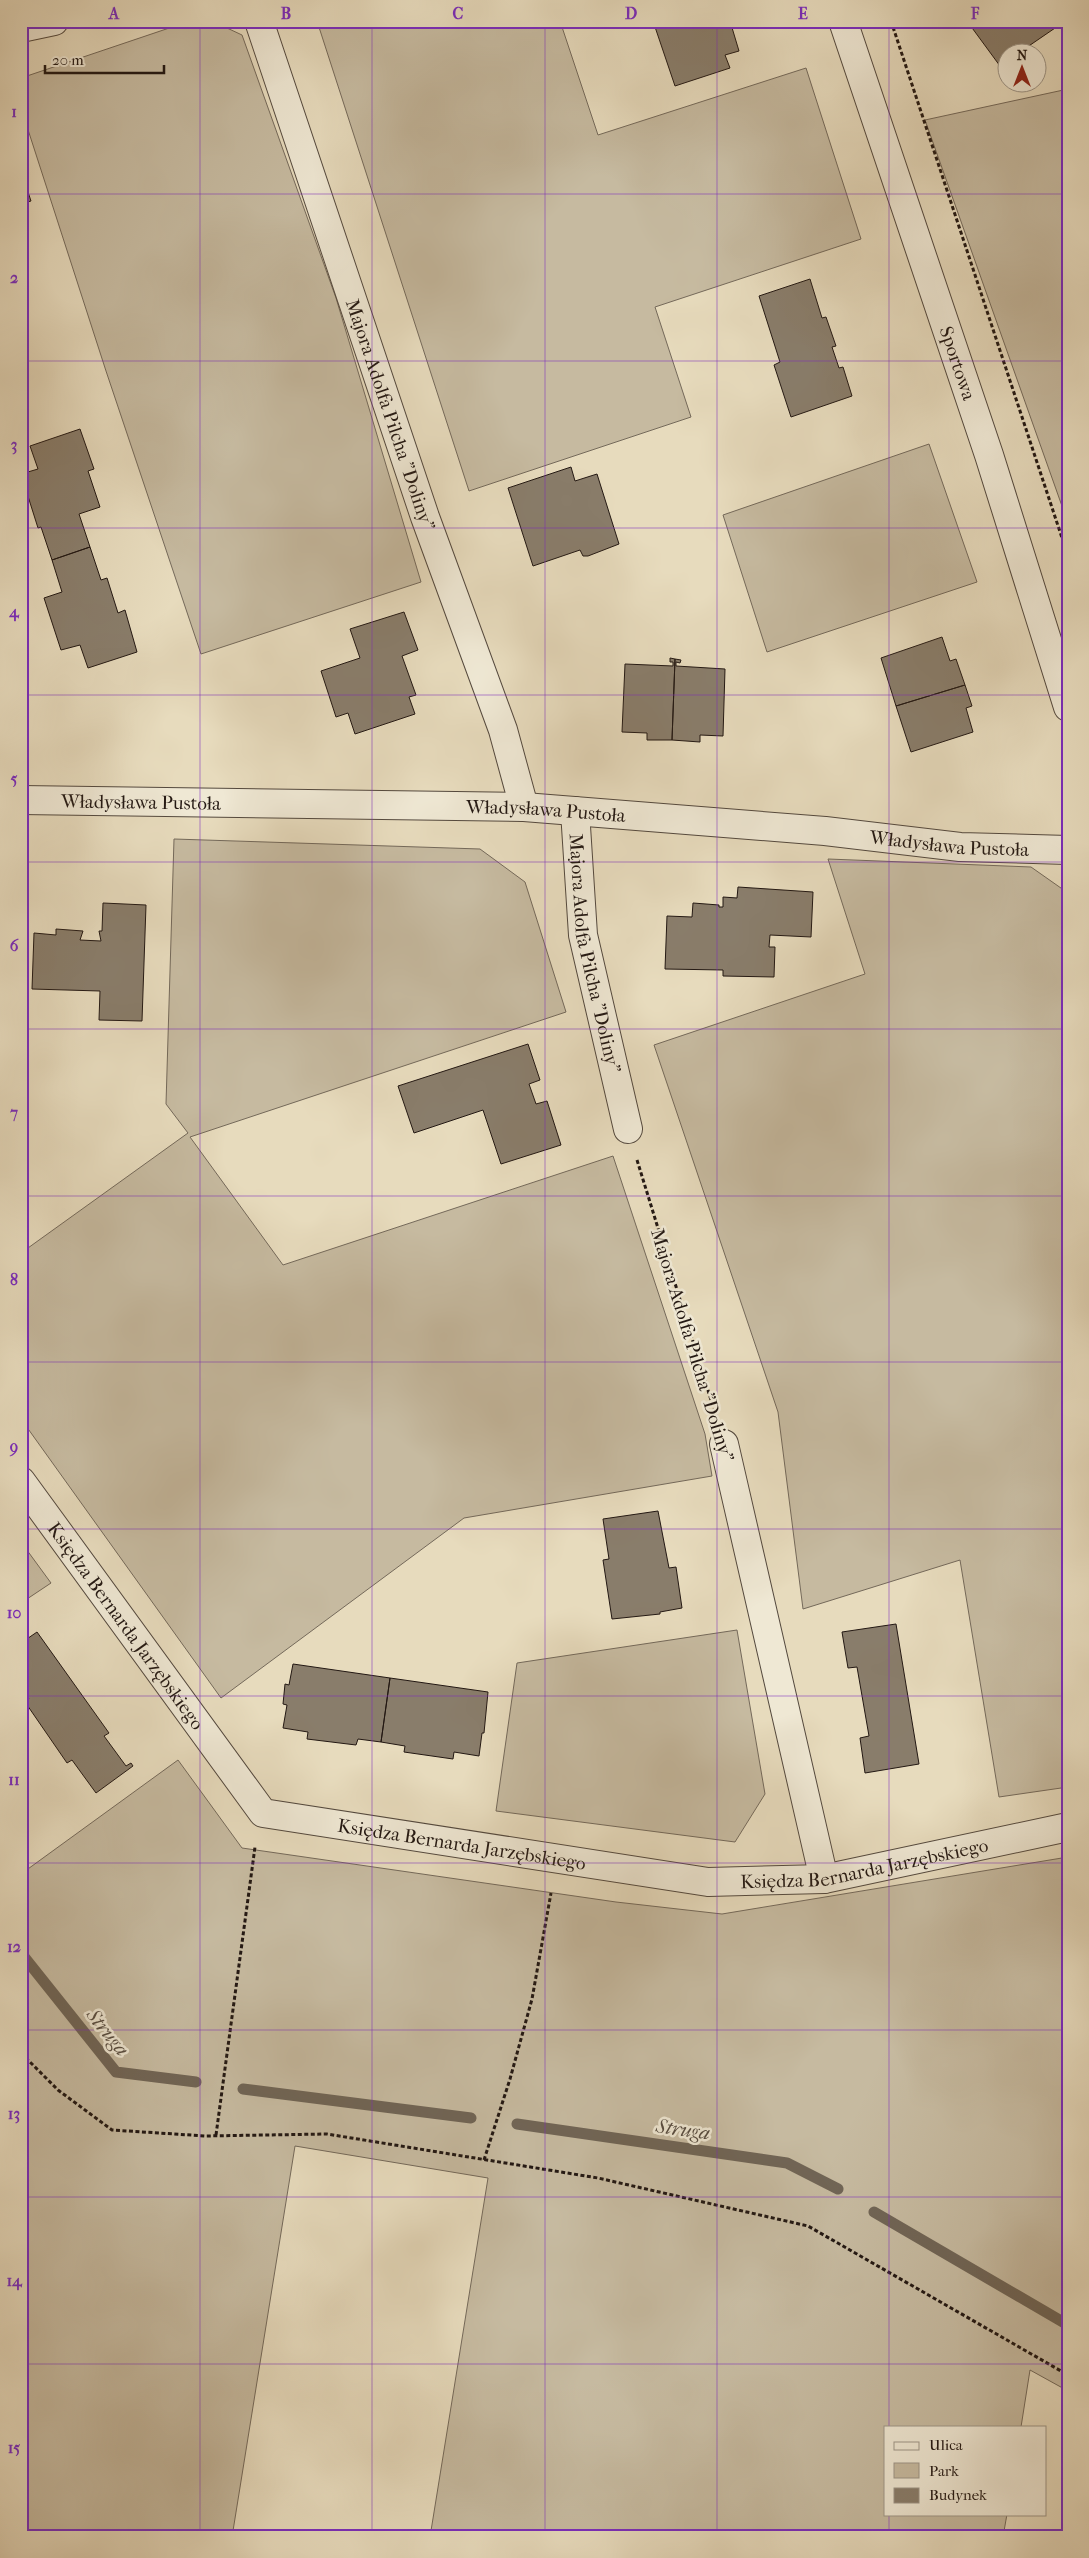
<svg xmlns="http://www.w3.org/2000/svg" width="1089" height="2558" viewBox="0 0 1089 2558" font-family="'IM FELL French Canon',serif">
<style>
.green{fill:#c6baa0;stroke:#74695a}
.lines{fill:none;stroke-linecap:round;stroke-linejoin:round}
.stream{stroke:#706556;stroke-width:11}
.building{fill:#897d6b;stroke:#231813}
.minor-casing{stroke:#54493e;stroke-width:30}
.tertiary-casing{stroke:#54493e;stroke-width:30}
.path{stroke:#231813;stroke-width:3;stroke-dasharray:4 2.5;stroke-linecap:butt}
.minor{stroke:#efe8d4;stroke-width:28}
.tertiary{stroke:#efe8d4;stroke-width:28}
.grid{fill:none;stroke:#7b2cbf;stroke-width:1;stroke-opacity:0.55}
.labels{text-anchor:middle;stroke-width:5;stroke-linejoin:round;paint-order:stroke}
.street-label{font-size:19px;fill:#231813;stroke:#efe8d4}
.water-label{font-size:20px;font-style:italic;fill:#574c40;stroke:#efe8d4}
.neatline{fill:none;stroke:#7b2cbf;stroke-width:2}
.grid-label{font-size:16px;text-anchor:middle;font-weight:bold;fill:#7b2cbf}
</style>
<rect width="100%" height="100%" fill="#e7dbbd"/>
<filter id="stains"><feTurbulence type="fractalNoise" baseFrequency=".004" numOctaves="4"/><feColorMatrix values="0 0 0 0 .2 0 0 0 0 .09 0 0 0 0 .02 0 0 0 .5 -.17"/></filter>
<radialGradient id="worn" r=".72"><stop offset=".6" stop-color="#630" stop-opacity="0"/><stop offset="1" stop-color="#630" stop-opacity=".3"/></radialGradient>
<!-- green -->
<path class="green" d="M190,21H212L242,35L336,298L421,582L201,654L106,371L21,108V78Z
M317,21H560L598,135L806,68L861,239L655,307L691,417L469,491Z
M1068,89V523L925,120Z
M929,444L977,582L767,652L723,515Z
M174,839L480,849L525,882L566,1012L190,1137L283,1265L613,1156L705,1434L712,1476L464,1518L221,1698L21,1419V1253L188,1133L166,1104Z
M828,859L1031,867L1068,893V1787L999,1797L960,1560L803,1609L778,1412L654,1045L865,974Z
M21,1542L51,1583L21,1603Z
M737,1630L765,1794L735,1842L496,1811L517,1663Z
M178,1760L242,1848L616,1902L722,1914L1068,1857V2391L1030,2370L1021,2427H885V2514H1007L1003,2537H430L488,2178L295,2146L232,2537H21V1874Z"/>
<g class="lines">
<!-- stream -->
<path class="stream" d="M21,1953L116,2072L196,2082
M243,2089L471,2118
M517,2124L787,2163L838,2189
M874,2212L1068,2325"/>
</g>
<!-- building -->
<path class="building" d="M653,21H730L739,51L725,55L730,68L675,86Z
M967,21H1055L1058,26L1020,52H1006V62L1000,66Z
M21,171L31,201L21,204Z
M21,225L28,245L21,247Z
M810,279L822,318L826,317L836,346L832,347L839,368L843,367L852,396L791,417L774,365L780,362L759,296Z
M80,429L94,469L88,471L100,507L79,514L90,547L52,560L41,527L38,528L21,474L38,469L30,446Z
M571,467L575,481L597,474L619,544L588,556H583L580,550L533,566L508,488Z
M90,547L101,580L107,578L118,613L125,610L137,652L88,668L80,645L61,650L44,598L62,592L52,560Z
M404,612L418,650L402,656L416,695L409,697L415,714L355,734L348,713L336,717L321,671L360,658L350,629Z
M942,637L950,661L956,659L965,685L896,706L881,658Z
M670,658L675,659L672,740H647V733L622,732L625,664L673,666V662H670Z
M675,659L681,660L680,663L676,662V666L725,669L723,736L700,735V742L672,740Z
M965,685L972,706L966,708L973,732L911,752L896,706Z
M738,887L813,892L811,937L770,935L769,947H775L774,977L723,976V970L665,969L667,916L692,917L693,903L719,905V907H723V897L737,898Z
M103,903L146,905L142,1021L99,1020L100,991L32,989L34,933L56,935V929L83,931L80,940L101,941L99,931H102Z
M528,1044L540,1080L529,1084L536,1104L547,1101L561,1145L501,1164L483,1110L414,1133L398,1086Z
M658,1511L669,1568L676,1567L682,1608L660,1612V1614L612,1619L603,1560L609,1559L603,1519Z
M896,1624L919,1764L865,1773L860,1738L869,1736L857,1667L848,1668L842,1632Z
M37,1632L109,1733L104,1736L126,1766L131,1763L133,1766L96,1793L72,1760L67,1763L25,1702L29,1699L21,1688V1643Z
M293,1664L390,1678L381,1742L358,1739L356,1745L307,1739L308,1732L283,1728L287,1705L283,1704L285,1684L289,1685Z
M390,1678L488,1692L484,1733H482L479,1756L454,1752L453,1759L404,1752L405,1746L381,1742Z"/>
<g class="lines">
<!-- minor casing -->
<g class="minor-casing">
<g id="minor">
<path id="s1" d="M259,21L425,517L503,730L524,807"/>
<path d="M21,28L54,21"/>
<path id="s2" d="M21,800L524,807L825,831L960,847L1068,850"/>
<path id="s3" d="M575,811L583,935L628,1129"/>
<path d="M724,1444L824,1879"/>
<path id="s4" d="M21,1481L263,1813L708,1882L824,1879L1068,1827"/>
</g>
</g>
<!-- tertiary casing -->
<g class="tertiary-casing">
<g id="tertiary">
<path id="s5" d="M843,21L989,455L1068,707"/>
</g>
</g>
<!-- path -->
<path class="path" d="M891,21L1068,556
M637,1160L715,1413
M21,2053L58,2090L112,2130L205,2136L327,2134L598,2178L808,2226L1068,2375
M216,2135L255,1847
M484,2160L510,2079L532,1999L551,1893"/>
<!-- minor -->
<use href="#minor" class="minor"/>
<!-- tertiary -->
<use href="#tertiary" class="tertiary"/>
</g>
<!-- grid -->
<path class="grid" d="M200,21V2537M372,21V2537M545,21V2537M717,21V2537M889,21V2427M21,194H1068M21,361H1068M21,528H1068M21,695H1068M21,862H1068M21,1029H1068M21,1196H1068M21,1362H1068M21,1529H1068M21,1696H1068M21,1863H1068M21,2030H1068M21,2197H1068M21,2364H1068M889,2514V2537"/>
<g class="labels">
<!-- street labels -->
<g class="street-label">
<text dy="7" stroke="none"><textPath href="#s5" startOffset="361">Sportowa</textPath></text>
<text dy="7" stroke="none"><textPath href="#s1" startOffset="415">Majora Adolfa Pilcha "Doliny"</textPath></text>
<text dy="7" stroke="none"><textPath href="#s2" startOffset="120">Władysława Pustoła</textPath></text>
<text dy="7" stroke="none"><textPath href="#s2" startOffset="525">Władysława Pustoła</textPath></text>
<text dy="7" stroke="none"><textPath href="#s2" startOffset="930">Władysława Pustoła</textPath></text>
<text dy="7" stroke="none"><textPath href="#s3" startOffset="144">Majora Adolfa Pilcha "Doliny"</textPath></text>
<text transform="translate(693 1345) rotate(73)" y="7">Majora Adolfa Pilcha "Doliny"</text>
<text dy="7" stroke="none"><textPath href="#s4" startOffset="179">Księdza Bernarda Jarzębskiego</textPath></text>
<text dy="7" stroke="none"><textPath href="#s4" startOffset="612">Księdza Bernarda Jarzębskiego</textPath></text>
<text dy="7" stroke="none"><textPath href="#s4" startOffset="1019">Księdza Bernarda Jarzębskiego</textPath></text>
</g>
<!-- water labels -->
<g class="water-label">
<text transform="translate(108 2032) rotate(51)" y="7">Struga</text>
<text transform="translate(683 2129) rotate(8)" y="7">Struga</text>
</g>
</g>
<!-- margin -->
<rect width="1089" height="2558" fill="none" stroke="#e7dbbd" stroke-width="55"/>
<!-- legend -->
<rect x="884" y="2426" width="162" height="90" fill="#efe8d4" stroke="#9d9587"/>
<rect x="894" y="2442" width="25" height="8" fill="#efe8d4" stroke="#9d9587"/>
<text x="929" y="2450" font-size="15" fill="#231813">Ulica</text>
<rect x="894" y="2463" width="25" height="15" fill="#c6baa0" stroke="#9d9587"/>
<text x="929" y="2476" font-size="15" fill="#231813">Park</text>
<rect x="894" y="2488" width="25" height="15" fill="#897d6b" stroke="#9d9587"/>
<text x="929" y="2500" font-size="15" fill="#231813">Budynek</text>
<!-- north arrow -->
<g transform="translate(1022 68)"><circle r="24" fill="#efe8d4" stroke="#9d9587"/>
<path d="M0-4L9 19L0 12L-9 19Z" fill="#8f2418"/>
<text y="-8" font-size="14" font-weight="bold" text-anchor="middle" fill="#231813">N</text>
</g>
<!-- scale -->
<path d="M45 65v8h119v-8" fill="none" stroke="#231813" stroke-width="2.5"/>
<text x="52" y="65" font-size="15" fill="#231813" stroke="#efe8d4" stroke-width="4" paint-order="stroke">20 m</text>
<rect x="28" y="28" width="1034" height="2502" class="neatline"/>
<g class="grid-label">
<text x="114" y="19">A</text>
<text x="286" y="19">B</text>
<text x="458" y="19">C</text>
<text x="631" y="19">D</text>
<text x="803" y="19">E</text>
<text x="975" y="19">F</text>
<text x="14" y="117">1</text>
<text x="14" y="283">2</text>
<text x="14" y="450">3</text>
<text x="14" y="617">4</text>
<text x="14" y="784">5</text>
<text x="14" y="951">6</text>
<text x="14" y="1118">7</text>
<text x="14" y="1285">8</text>
<text x="14" y="1452">9</text>
<text x="14" y="1618">10</text>
<text x="14" y="1785">11</text>
<text x="14" y="1952">12</text>
<text x="14" y="2119">13</text>
<text x="14" y="2286">14</text>
<text x="14" y="2453">15</text>
</g>
<rect width="100%" height="100%" filter="url(#stains)"/>
<rect width="100%" height="100%" fill="url(#worn)"/>
</svg>
